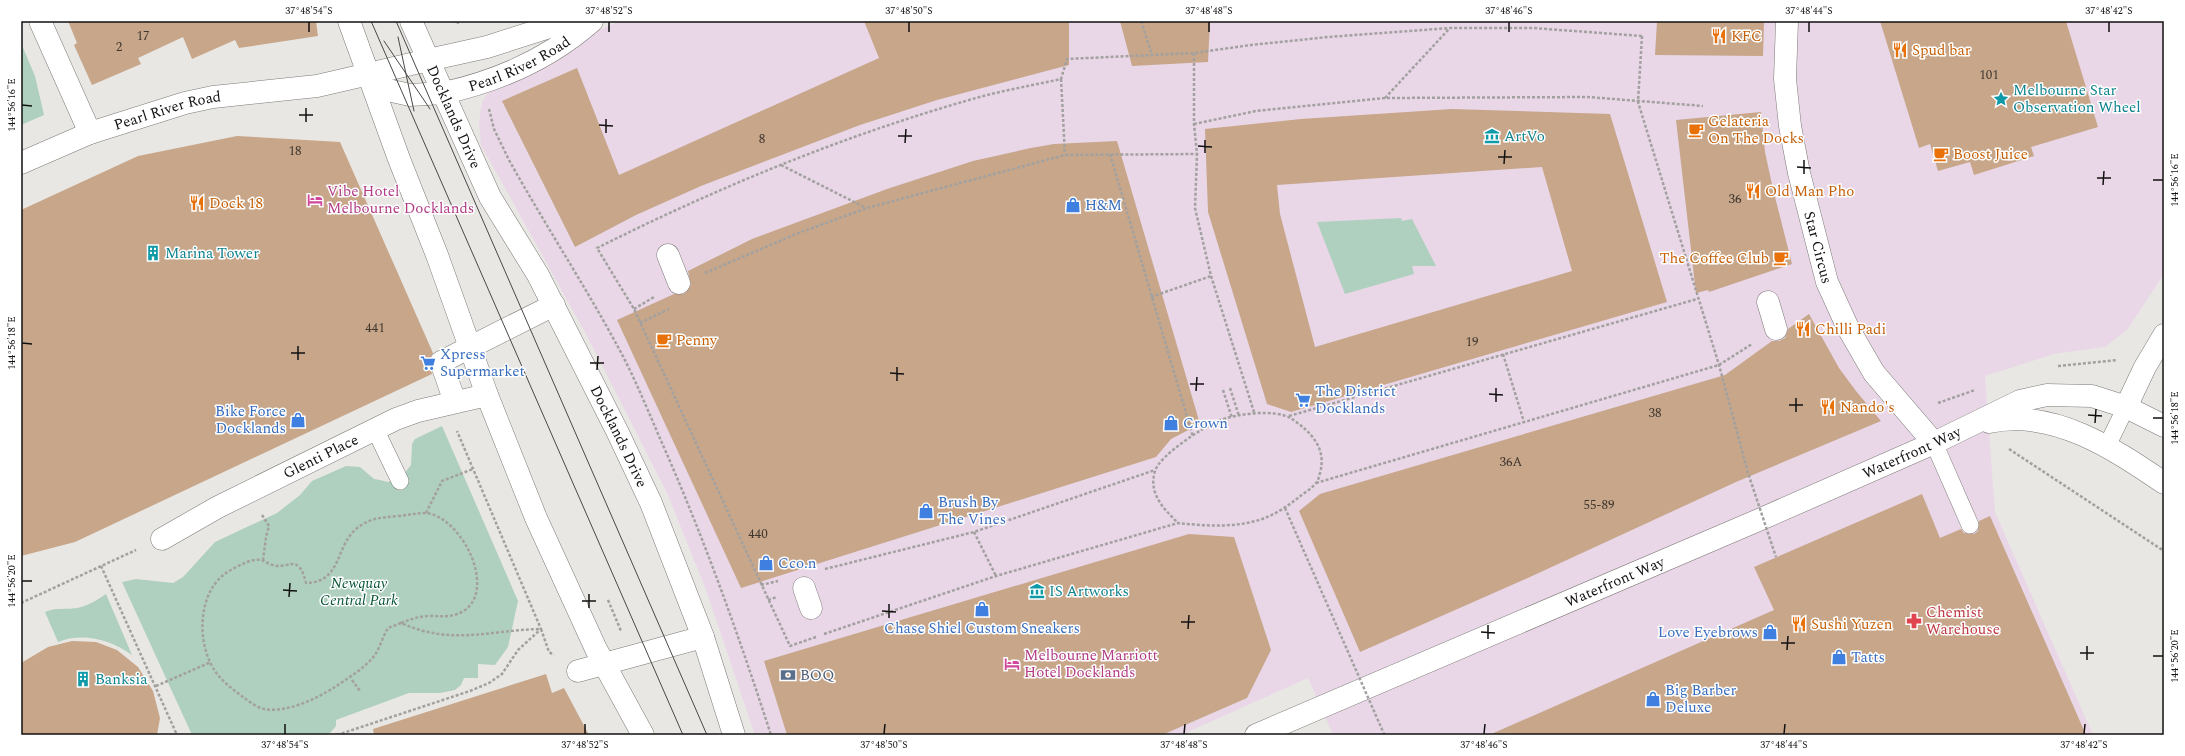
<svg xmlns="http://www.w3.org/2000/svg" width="2185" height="756" viewBox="0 0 2185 756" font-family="Spectral,serif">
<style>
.commercial{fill:#e9d7e8}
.green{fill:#afd0be}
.building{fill:#c7a68a;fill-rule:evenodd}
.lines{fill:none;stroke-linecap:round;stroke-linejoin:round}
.service-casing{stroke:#7d7a77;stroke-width:18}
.pedestrian-casing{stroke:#7d7a77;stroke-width:23}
.minor-casing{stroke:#7d7a77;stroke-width:23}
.tertiary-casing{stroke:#7d7a77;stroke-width:23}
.path{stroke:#a3a19f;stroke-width:2.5;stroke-dasharray:3 2;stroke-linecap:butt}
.service{stroke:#fff;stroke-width:17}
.pedestrian{stroke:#fff;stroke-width:22}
.minor{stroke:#fff;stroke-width:22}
.tertiary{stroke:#fff;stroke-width:22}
.tram{stroke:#494846;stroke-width:1}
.path-bridge{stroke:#a3a19f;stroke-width:2.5;stroke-dasharray:3 2;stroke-linecap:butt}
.ticks{fill:none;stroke:#121110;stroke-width:1.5}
.labels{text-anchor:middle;stroke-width:3;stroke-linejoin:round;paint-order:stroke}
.number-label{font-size:13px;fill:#3f362e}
.food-label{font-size:15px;fill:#c56008;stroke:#fff;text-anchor:start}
.street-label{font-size:15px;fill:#121110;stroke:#fff}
.culture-label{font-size:15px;fill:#0d838f;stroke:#fff;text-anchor:start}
.hotel-label{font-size:15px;fill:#b23c85;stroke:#fff;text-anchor:start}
.shop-label{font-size:15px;fill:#366cbe;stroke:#fff;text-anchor:start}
.park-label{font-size:15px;font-style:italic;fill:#095539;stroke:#fff}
.health-label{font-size:15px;fill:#be3a42;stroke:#fff;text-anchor:start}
.service-label{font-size:15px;fill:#4e5e75;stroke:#fff;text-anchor:start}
.neatline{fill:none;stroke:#121110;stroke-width:1.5}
.ticks-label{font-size:10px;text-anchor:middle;fill:#121110}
</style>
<rect width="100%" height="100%" fill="#e9e7e4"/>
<!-- commercial -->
<path class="commercial" d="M620,21H2164V274L2127,330L2105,347L2054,354L1985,376L1995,512L2093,735H1333L1308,678L1181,735H755L705,587L667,493L586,334L481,145L479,122L482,102L489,91L594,32Z"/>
<!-- green -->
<path class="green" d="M21,43L35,76L44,115L21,125Z
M1401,218L1402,221L1412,219L1436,266H1412L1414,274L1345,294L1317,222Z
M442,426L518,601L508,647L495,665L478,664V678H464L461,685L455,690L440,693H409L336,720V726L330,733L324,735H192L122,582L136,579L173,583L183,577L215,542L277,513L300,495L312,481L346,466L360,467L374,479L380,480L388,482L400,479L411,465L412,444L415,439Z
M106,594L132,655C111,640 83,632 58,642L45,612C56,607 65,610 77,608C88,606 97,600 106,594Z"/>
<!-- building -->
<path class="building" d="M68,21H316L318,36L239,48L235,40L192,59L183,37L138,58L141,64L92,85L74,45L77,43Z
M864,21H1069V65L937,100L860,125L701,186L636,215L575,247L502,101L577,68L619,175L879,58Z
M1120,21H1210L1208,62L1132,66Z
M1657,21H1764L1763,56L1655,55Z
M1880,21H2066L2098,127L2031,147L2034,156L1974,175L1970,162L1938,171L1930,144L1919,148Z
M1452,109L1610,114L1667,302L1291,412L1267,404L1208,212L1205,129L1301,119ZM1542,167L1572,271L1315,347L1280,214L1277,185Z
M1761,112L1765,152L1773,189L1792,264L1709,292L1708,290L1696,293L1676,120Z
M237,136L340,142L433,353L429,361L432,374L75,542L21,556V210L138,156Z
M1117,141L1200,424L1171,439L1156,457L741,588L617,320L674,294H684L691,285L688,271L752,239L887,189L973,161L1031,148L1054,144Z
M1809,314L1839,368L1856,391L1881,421L1736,482L1530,577L1360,652L1299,511L1320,494L1725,375L1772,341H1779L1785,338L1788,329Z
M1922,494L1940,538L1961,529L1964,533L1974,534L1978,531L1979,521L1990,516L2086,735H1489L1774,610L1754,567Z
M1189,534L1234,537L1271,650L1247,698L1162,735H787L764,661Z
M72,641L96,642L117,650L138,667L153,691L160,718L157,735H21V663L48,647Z
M546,674L552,693L564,688L589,735H374L373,729Z"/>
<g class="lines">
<!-- service casing -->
<g class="service-casing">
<path id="service" d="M375,429L400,481
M1934,443L1970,525
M2107,446L2126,407"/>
</g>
<!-- pedestrian casing -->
<g class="pedestrian-casing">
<g id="pedestrian">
<path id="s1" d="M1787,21L1785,79L1790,126L1799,173L1827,282L1848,328L1874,373L1934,443"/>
<path d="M668,255L679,283"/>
<path d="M1768,302L1776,329"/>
<path d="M455,402L441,362L554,305"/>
<path d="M804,588L811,608"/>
<path d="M578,671L703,637"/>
</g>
</g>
<!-- minor casing -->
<g class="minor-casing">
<g id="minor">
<path d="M40,21L90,133"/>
<path d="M428,60L487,47L568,21"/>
<path id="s2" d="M444,93C498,81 550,58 592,21"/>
<path id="s3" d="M21,163L90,133L185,103L213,97L317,86L369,74"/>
<path d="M2126,407L2145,367L2164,335"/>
<path d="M1989,422C2053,408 2114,449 2164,483"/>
<path id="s4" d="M162,539L218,507L396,419L418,411L487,395"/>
<path id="s5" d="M1256,735L1761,519L1934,443L2020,401L2047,395L2092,396L2126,407L2164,426"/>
</g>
</g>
<!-- tertiary casing -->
<g class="tertiary-casing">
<g id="tertiary">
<path d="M349,21L399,159L437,255L487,395L536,518L596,649L643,735"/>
<path id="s6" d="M411,21L490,197L538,275L618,433L651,503L703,637L734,735"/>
<path d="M369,74L428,60"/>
<path d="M374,87L410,95L444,93"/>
</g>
</g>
<!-- path -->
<path class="path" d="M452,21L459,23
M1141,21L1152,55
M1194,53V124L1197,154L1195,208L1211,276L1254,412
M1061,79L1065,155
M1385,98L1449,29
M489,109L494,129L509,160C544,223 584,284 618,347C635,378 648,411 662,443C704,538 739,636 771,735
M1194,124L1256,111L1385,98L1588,97L1703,106
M1110,154L1193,437
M781,165L866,208
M705,273L796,234L867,208L1065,155L1197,154
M1151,297L1211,276
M634,309L654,297
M640,323L669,309
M1503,354L1524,422
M1719,365L1752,344
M2058,366L2117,360
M1230,388L1239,416
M1223,390L1232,418
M1938,403L1975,390
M1289,416L1697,299
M2009,449L2164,551
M426,513L442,481L473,469
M262,515L269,526L266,537L263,560
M974,532L996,576
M101,566L177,735
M825,569L974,532L1155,470
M761,585L778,581
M608,600L621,631
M768,600L777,597
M21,603L136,550
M401,623C411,619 420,616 430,616C439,616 446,617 454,615C484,607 480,573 469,551C461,535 445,515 426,513C416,513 408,515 398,516C381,518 371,517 356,529C335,547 342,582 306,583C298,550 287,572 270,564C267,563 265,561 262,560C252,558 240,565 231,570C196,588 195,647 218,675C225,684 234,690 243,697C249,701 257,708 264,709C287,713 316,699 335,687C348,678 365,668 375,655C380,647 383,636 388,628L401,623C453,646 488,630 541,629L549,652L554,655
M824,634L996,576L1178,523C1206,526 1236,528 1262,519C1276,514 1288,506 1299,497C1304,493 1311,489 1315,484C1318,482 1319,477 1320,473C1327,448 1311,432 1292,419C1276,408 1235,414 1218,421C1203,427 1159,456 1155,471C1148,494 1164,509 1178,523
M816,637L790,646L634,309L597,248C717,188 840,137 969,100C999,91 1030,86 1061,79L1067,59L1194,53L1251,45L1328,37L1450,28H1533L1642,36
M352,680L360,691
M156,686L211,662
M337,735L470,691L489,683L502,674L518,650L541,629L457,431"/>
<!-- service -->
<use href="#service" class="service"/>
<!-- pedestrian -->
<use href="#pedestrian" class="pedestrian"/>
<!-- minor -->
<use href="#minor" class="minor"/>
<!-- tertiary -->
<use href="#tertiary" class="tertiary"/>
<!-- tram -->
<path class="tram" d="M371,21L683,735
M396,21L707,735
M398,37L414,111
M384,41L430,109"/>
<!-- path-bridge -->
<path class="path-bridge" d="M1642,36L1638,102L1719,365L1748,473L1776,557
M1316,483L1719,365
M1285,508L1384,734"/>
</g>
<!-- ticks -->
<path class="ticks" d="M309,32V22M609,32V22M909,32V22M1209,32V22M1509,32V22M1809,32V22M2109,32V22M22,105L32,106M299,115H313M306,122V108M599,125L613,126M606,133V119M898,136H912M905,143L906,129M1198,146L1212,147M1205,153V140M1498,157H1512M1504,164L1505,150M1797,167L1811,168M1804,174V160M2097,178H2111M2153,180H2163M2103,185L2104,171M22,343L32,344M291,353H305M298,360V346M590,363H604M597,370L598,356M890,373L904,374M897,381V367M1190,384H1204M1196,391L1197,377M1489,394L1503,395M1496,402V388M1789,405H1803M1796,412V398M2088,415L2102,416M2153,418H2163M2095,423L2096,409M22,581H32M283,590L297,591M289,597L290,583M582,601H596M589,608V594M882,611L896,612M889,618V604M1181,622H1195M1188,629L1189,615M1481,632L1495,633M1488,639V625M1781,643H1795M1787,650L1788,636M2080,653H2094M2153,656H2163M2087,660V646M285,734V724M585,734V724M884,734L885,724M1184,734L1185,724M1484,734L1485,724M1784,734L1785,724M2084,734L2085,724"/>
<!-- icons -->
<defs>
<g id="restaurant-bare" transform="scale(1.2)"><path d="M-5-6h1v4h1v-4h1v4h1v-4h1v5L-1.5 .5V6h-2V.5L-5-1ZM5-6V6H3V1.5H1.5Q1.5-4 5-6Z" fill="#e8710a" stroke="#fff" stroke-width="2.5" paint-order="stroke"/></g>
<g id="sight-bare" transform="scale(1.2)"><path d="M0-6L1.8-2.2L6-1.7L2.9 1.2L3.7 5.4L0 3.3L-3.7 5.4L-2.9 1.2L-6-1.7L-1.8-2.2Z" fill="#0f9aa8" stroke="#fff" stroke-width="2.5" paint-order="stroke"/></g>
<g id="cafe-bare" transform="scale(1.2)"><path d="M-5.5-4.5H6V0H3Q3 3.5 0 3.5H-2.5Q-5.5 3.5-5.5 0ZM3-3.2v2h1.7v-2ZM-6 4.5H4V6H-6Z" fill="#e8710a" stroke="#fff" stroke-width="2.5" paint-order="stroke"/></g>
<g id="museum-bare" transform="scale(1.2)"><path d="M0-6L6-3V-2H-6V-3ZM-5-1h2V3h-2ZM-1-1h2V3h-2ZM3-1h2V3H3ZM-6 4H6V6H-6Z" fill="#0f9aa8" stroke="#fff" stroke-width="2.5" paint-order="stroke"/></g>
<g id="hotel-bare" transform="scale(1.2)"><path d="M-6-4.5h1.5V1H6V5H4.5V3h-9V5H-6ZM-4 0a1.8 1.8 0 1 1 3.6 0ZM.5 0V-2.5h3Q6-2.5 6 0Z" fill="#d1479c" stroke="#fff" stroke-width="2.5" paint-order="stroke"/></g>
<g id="shop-bare" transform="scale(1.2)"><path d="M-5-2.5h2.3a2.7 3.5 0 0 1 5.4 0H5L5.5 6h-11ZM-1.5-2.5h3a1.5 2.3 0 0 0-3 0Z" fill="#3f7fe0" stroke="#fff" stroke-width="2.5" paint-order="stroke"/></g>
<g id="building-bare" transform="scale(1.2)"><path d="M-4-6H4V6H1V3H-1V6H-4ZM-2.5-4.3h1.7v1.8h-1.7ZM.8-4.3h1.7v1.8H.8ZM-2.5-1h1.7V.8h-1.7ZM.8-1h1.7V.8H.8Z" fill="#0f9aa8" stroke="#fff" stroke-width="2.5" paint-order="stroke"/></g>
<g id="supermarket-bare" transform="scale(1.2)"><path d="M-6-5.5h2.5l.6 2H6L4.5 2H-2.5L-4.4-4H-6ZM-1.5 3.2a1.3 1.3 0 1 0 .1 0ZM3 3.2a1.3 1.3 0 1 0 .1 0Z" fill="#3f7fe0" stroke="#fff" stroke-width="2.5" paint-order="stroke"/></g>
<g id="pharmacy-bare" transform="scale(1.2)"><path d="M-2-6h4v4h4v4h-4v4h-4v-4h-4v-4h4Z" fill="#e0444e" stroke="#fff" stroke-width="2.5" paint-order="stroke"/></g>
<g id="bank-bare" transform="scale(1.2)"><path d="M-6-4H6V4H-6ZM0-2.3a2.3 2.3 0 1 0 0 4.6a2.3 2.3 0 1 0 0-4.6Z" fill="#5c6f8a" stroke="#fff" stroke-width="2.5" paint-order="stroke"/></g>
</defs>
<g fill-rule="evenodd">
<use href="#restaurant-bare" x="1719" y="36"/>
<use href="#restaurant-bare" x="1900" y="50"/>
<use href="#sight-bare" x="2001" y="99"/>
<use href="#cafe-bare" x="1696" y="130"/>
<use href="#museum-bare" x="1492" y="136"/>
<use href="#cafe-bare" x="1941" y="154"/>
<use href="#restaurant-bare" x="1753" y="191"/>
<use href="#hotel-bare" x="315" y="200"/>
<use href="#restaurant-bare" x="197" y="203"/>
<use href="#shop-bare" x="1073" y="205"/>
<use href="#building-bare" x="153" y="253"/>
<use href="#cafe-bare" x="1781" y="258"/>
<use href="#restaurant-bare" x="1803" y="329"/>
<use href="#cafe-bare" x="664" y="340"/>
<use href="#supermarket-bare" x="428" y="363"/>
<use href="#supermarket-bare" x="1303" y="400"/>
<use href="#restaurant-bare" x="1828" y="407"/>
<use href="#shop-bare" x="298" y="420"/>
<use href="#shop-bare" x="1171" y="423"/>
<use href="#shop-bare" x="926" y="511"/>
<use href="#shop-bare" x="766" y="563"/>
<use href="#museum-bare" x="1037" y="591"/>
<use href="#shop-bare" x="982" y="609"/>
<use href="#pharmacy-bare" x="1914" y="621"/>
<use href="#restaurant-bare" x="1799" y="624"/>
<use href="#shop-bare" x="1770" y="632"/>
<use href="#shop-bare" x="1839" y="657"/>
<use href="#hotel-bare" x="1012" y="664"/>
<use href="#bank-bare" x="788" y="675"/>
<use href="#building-bare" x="83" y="679"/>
<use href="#shop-bare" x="1653" y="699"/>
</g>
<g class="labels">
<!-- number labels -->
<g class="number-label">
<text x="143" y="40">17</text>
<text x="119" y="51">2</text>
<text x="1989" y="79">101</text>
<text x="762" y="143">8</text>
<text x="295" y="155">18</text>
<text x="1735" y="203">36</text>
<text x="375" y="332">441</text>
<text x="1472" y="346">19</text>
<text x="1655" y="417">38</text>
<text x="1511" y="466">36A</text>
<text x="1599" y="509">55-89</text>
<text x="758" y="538">440</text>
</g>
<!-- food labels -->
<g class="food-label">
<text x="1731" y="41">KFC</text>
<text x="1912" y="55">Spud bar</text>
<text x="1708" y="126">Gelateria<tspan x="1708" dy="17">On The Docks</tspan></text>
<text x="1953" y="159">Boost Juice</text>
<text x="1765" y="196">Old Man Pho</text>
<text x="209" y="208">Dock 18</text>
<text x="1769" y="263" text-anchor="end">The Coffee Club</text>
<text x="1815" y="334">Chilli Padi</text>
<text x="676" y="345">Penny</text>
<text x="1840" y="412">Nando's</text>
<text x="1811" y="629">Sushi Yuzen</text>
</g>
<!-- street labels -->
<g class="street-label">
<text dy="5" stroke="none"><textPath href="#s2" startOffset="81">Pearl River Road</textPath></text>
<text dy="5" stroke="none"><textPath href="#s3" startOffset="156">Pearl River Road</textPath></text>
<text dy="5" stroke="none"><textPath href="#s6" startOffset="105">Docklands Drive</textPath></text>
<text dy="5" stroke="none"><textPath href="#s1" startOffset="230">Star Circus</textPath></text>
<text dy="5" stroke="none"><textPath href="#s6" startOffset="465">Docklands Drive</textPath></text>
<text dy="5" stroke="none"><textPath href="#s5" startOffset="714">Waterfront Way</textPath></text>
<text dy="5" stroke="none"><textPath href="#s4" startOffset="179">Glenti Place</textPath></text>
<text dy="5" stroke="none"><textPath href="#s5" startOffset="390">Waterfront Way</textPath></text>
</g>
<!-- culture labels -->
<g class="culture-label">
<text x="2013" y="95">Melbourne Star<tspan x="2013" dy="17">Observation Wheel</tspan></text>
<text x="1504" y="141">ArtVo</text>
<text x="165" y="258">Marina Tower</text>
<text x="1049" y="596">IS Artworks</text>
<text x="95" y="684">Banksia</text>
</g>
<!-- hotel labels -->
<g class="hotel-label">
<text x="327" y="196">Vibe Hotel<tspan x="327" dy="17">Melbourne Docklands</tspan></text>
<text x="1024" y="660">Melbourne Marriott<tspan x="1024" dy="17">Hotel Docklands</tspan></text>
</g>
<!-- shop labels -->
<g class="shop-label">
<text x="1085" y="210">H&amp;M</text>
<text x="440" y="359">Xpress<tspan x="440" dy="17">Supermarket</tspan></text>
<text x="1315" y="396">The District<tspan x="1315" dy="17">Docklands</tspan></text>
<text x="286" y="416" text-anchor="end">Bike Force<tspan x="286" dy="17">Docklands</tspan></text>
<text x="1183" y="428">Crown</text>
<text x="938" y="507">Brush By<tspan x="938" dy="17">The Vines</tspan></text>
<text x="778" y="568">Cco.n</text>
<text x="982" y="633" text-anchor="middle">Chase Shiel Custom Sneakers</text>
<text x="1758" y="637" text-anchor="end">Love Eyebrows</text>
<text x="1851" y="662">Tatts</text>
<text x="1665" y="695">Big Barber<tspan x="1665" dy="17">Deluxe</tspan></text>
</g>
<!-- park labels -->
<g class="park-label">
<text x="359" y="588">Newquay<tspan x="359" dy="17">Central Park</tspan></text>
</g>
<!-- health labels -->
<g class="health-label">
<text x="1926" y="617">Chemist<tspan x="1926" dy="17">Warehouse</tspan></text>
</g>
<!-- service labels -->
<g class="service-label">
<text x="800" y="680">BOQ</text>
</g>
</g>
<!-- border -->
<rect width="2185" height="756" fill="none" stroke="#ffffff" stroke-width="44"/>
<rect x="22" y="22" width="2141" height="712" class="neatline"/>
<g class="ticks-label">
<text x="309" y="14">37°48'54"S</text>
<text x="609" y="14">37°48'52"S</text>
<text x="909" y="14">37°48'50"S</text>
<text x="1209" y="14">37°48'48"S</text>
<text x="1509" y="14">37°48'46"S</text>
<text x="1809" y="14">37°48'44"S</text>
<text x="2109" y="14">37°48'42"S</text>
<text transform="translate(11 105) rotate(-90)" y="4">144°56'16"E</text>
<text transform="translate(2174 180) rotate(-90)" y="4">144°56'16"E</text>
<text transform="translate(11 343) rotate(-90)" y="4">144°56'18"E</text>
<text transform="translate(2174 418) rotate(-90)" y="4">144°56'18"E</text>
<text transform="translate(11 581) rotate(-90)" y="4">144°56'20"E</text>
<text transform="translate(2174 656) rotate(-90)" y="4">144°56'20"E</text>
<text x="285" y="748">37°48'54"S</text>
<text x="585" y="748">37°48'52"S</text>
<text x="884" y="748">37°48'50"S</text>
<text x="1184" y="748">37°48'48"S</text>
<text x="1484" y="748">37°48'46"S</text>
<text x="1784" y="748">37°48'44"S</text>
<text x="2084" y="748">37°48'42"S</text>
</g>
</svg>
